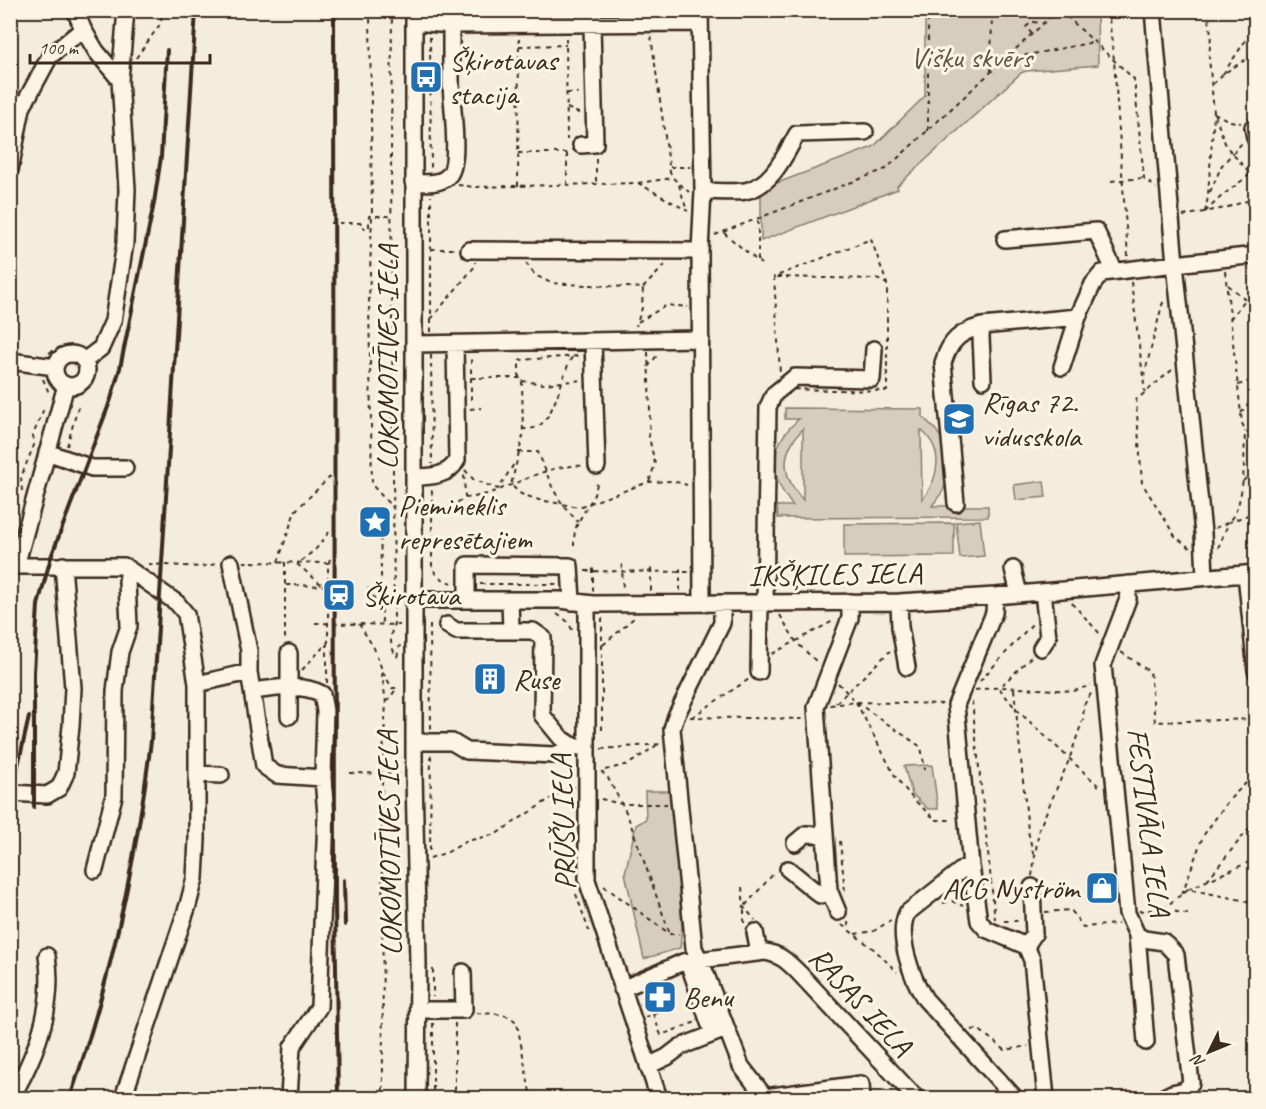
<svg xmlns="http://www.w3.org/2000/svg" width="1266" height="1109" viewBox="0 0 1266 1109" font-family="Caveat,sans-serif">
<style>
.green{fill:#d6cdbd;stroke:#887c6e;stroke-width:1.5;fill-rule:evenodd}
.lines{fill:none;stroke-linecap:round;stroke-linejoin:round}
.minor-casing{stroke:#3b2a1e;stroke-width:20}
.path{stroke:#3b2a1e;stroke-width:2;stroke-dasharray:4.5 4.5;stroke-linecap:butt}
.minor{stroke:#fcf5e5;stroke-width:15}
.rail{stroke:#3b2a1e;stroke-width:4}
.labels{text-anchor:middle;stroke-width:6;stroke-linejoin:round;paint-order:stroke}
.park-label{font-size:30px;fill:#625346;stroke:#fcf5e5}
.poi-label{font-size:30px;fill:#3b2a1e;stroke:#fcf5e5;text-anchor:start}
.street-label{font-size:30px;fill:#3b2a1e;stroke:#fcf5e5}
</style>
<rect width="100%" height="100%" fill="#f4eddd"/>
<filter id="ink" filterUnits="userSpaceOnUse"><feTurbulence type="fractalNoise" baseFrequency=".0167" numOctaves="2"/><feDisplacementMap in="SourceGraphic" scale="12" xChannelSelector="R" yChannelSelector="G"/><feConvolveMatrix kernelMatrix="1 2 1 2 8 2 1 2 1" color-interpolation-filters="sRGB"/></filter>
<g filter="url(#ink)">
<!-- green -->
<path class="green" d="M925,11H1097L1098,65L1026,71L1021,73L897,186L898,189L761,241V189L873,147L925,96Z
M785,408L923,409V417L935,429L945,443L948,477L943,491L932,506H988V517L778,518L777,506H793C768,476 768,445 799,419H785ZM803,429V500C781,476 780,452 803,429ZM921,430C945,450 939,478 922,500Z
M1044,481L1046,497L1016,500L1014,485Z
M980,520L984,556L960,558L956,522Z
M954,523V556L844,557V524Z
M932,765L938,809H928L912,794L904,766Z
M645,791H673L682,927L680,948L644,959L625,873L636,825L646,819Z"/>
<g class="lines">
<!-- minor casing -->
<g class="minor-casing">
<path id="minor" d="M75,10L83,29
M414,10V774L418,963L417,1098
M700,10L703,191L700,251L702,603
M1153,10L1175,264L1256,255
M414,22L451,25L700,23
M1255,138L1253,127L1256,126
M581,145L595,144L592,25
M10,170L22,108L50,56L83,29L96,51L120,80
M413,182C424,183 441,185 449,175C461,161 451,101 451,82C451,63 451,44 451,25
M703,191C716,191 732,193 745,191C772,186 785,155 797,134L865,132
M1005,239L1096,231L1114,270
M469,250L700,251
M593,341L597,466
M414,344L701,339
M55 370a16 16 0 1 1 32 0a16 16 0 1 1-32 0Z
M10,361L55,367
M84,361L101,348L113,321L125,243L127,189L120,80L126,10
M1062,367L1078,317
M983,380L981,337L982,326L1078,317L1093,284L1102,273L1175,264L1203,533L1205,577
M47,452L92,468H125
M414,477C431,477 449,476 457,460L455,344
M956,503L943,363C950,340 960,332 982,326
M231,563L249,651V672
M10,566H124L177,603L186,614L197,684V840L195,878L188,905L123,1098
M16,566L66,385
M1013,569L1019,594
M1246,574L1256,671
M1128,584V599L1103,665L1127,913L1137,935L1144,939L1164,942L1176,955L1191,1083L1185,1090L1172,1093L1162,1098
M995,596L994,613L956,705L971,866L979,921L986,929L1026,946L1032,960L1046,1098
M414,600H560L593,604L899,602L995,596L1256,573
M467,600V565L570,566L572,602
M510,600L511,631
M899,602L900,627L907,667
M722,603V623L676,716L672,729L694,948L705,972L741,1066L765,1097L861,1084L862,1098
M765,603L768,407L774,394L795,377L872,379L874,349
M587,604V880L659,1098
M447,625L456,631H533L543,638L542,715L561,738L575,747L587,746
M1041,648L1048,637L1043,592
M289,653V716
M759,672L760,603
M197,684L249,672L264,766L277,775L323,778L326,815L319,1007L292,1047L289,1098
M253,691C275,688 302,683 322,694L325,711L323,778
M414,742H452L467,751L554,755L575,747
M197,774L221,775
M10,793L47,795L59,788L66,773L71,726L73,688L63,565
M795,843L806,834L825,835
M971,866L964,868L907,913C896,936 912,978 925,999L1015,1098
M788,869L820,895L826,894L829,890L816,707L850,618V602
M95,870L114,796L115,691L120,652L129,626L127,582L129,569
M829,890L838,912
M755,932L759,953
M1137,935L1146,1042
M1026,946L1034,934L1032,887
M688,962L713,1034
M622,989L683,962L765,952C780,954 788,962 799,973L916,1098
M418,1010H464L463,972
M648,1066L667,1057L680,1047L726,1029
M11,1098C36,1056 55,1005 47,956"/>
</g>
<!-- path -->
<path class="path" d="M370,10L372,215L369,301L372,485L392,507
M392,10L391,155L394,624C389,636 390,647 397,657
M1060,10L1134,79L1144,178L1156,188
M1108,10L1114,60L1128,256
M1208,10L1211,35L1209,57L1214,113L1208,195
M1239,10L1256,22
M1032,34L1026,27L1032,22L1044,23
M651,36L670,172L674,179L689,192
M430,37L431,170
M566,38L567,140
M519,46L566,45
M136,58L161,23L162,10
M1007,59L1079,45L1089,43L1092,40
M467,62H518
M991,71L992,10
M1223,74L1256,25
M1213,84L1223,74L1256,53
M466,93H480
M567,93H579
M567,108L581,114
M1214,113L1230,121L1241,123
M1215,115L1226,146L1256,181
M928,131V10
M518,153H567
M596,159V183
M670,167H690
M1111,181L1144,178
M638,183L673,178
M458,185L474,187L638,183L688,211
M567,185V149
M679,185L687,211
M518,186L519,39
M1210,192L1222,165L1243,142
M1205,212L1208,197
M1205,212L1223,195L1256,170
M1183,216L1225,208L1256,198
M330,223H363V228H369V216H392
M724,233L761,264
M715,235L886,169L1058,10
M871,239L887,284V391L781,389L774,277Z
M431,249H456
M758,261V219
M526,263L535,275L551,283L643,288L642,308L636,326
M1225,271L1242,423C1245,430 1247,435 1256,436
M777,277L877,279L887,284
M1131,282L1145,392
M1228,285L1256,308
M643,288L666,264
M431,319L475,266V262
M1230,319L1245,300
M638,322L667,305L688,307
M431,332V196
M648,352L650,410L649,437L655,464L649,482
M49,353L62,346
M431,355L432,464
M648,367L659,353
M1172,370L1136,400L1142,483L1175,536L1191,549
M1144,376L1162,305L1165,298
M471,378H522L523,436L511,485L521,494L539,500L579,507L649,482L673,481L687,485
M519,378V360L579,356
M43,379L49,393
M522,381L544,384L582,380
M1238,385L1256,379
M471,400V355
M470,409L481,408
M1241,413L1256,395
M522,429C527,429 533,429 537,427C555,418 562,374 572,357
M67,446L78,407L75,404
M518,452H538L553,489L563,505L578,522
M465,470L474,480L498,489L514,464
M1243,481L1256,470
M432,490V567C436,576 444,581 453,583
M22,491L21,477L34,445L33,435L45,406
M465,498C507,495 539,463 584,466
M432,512L455,504L465,498L464,474
M380,519L382,625
M1215,528C1219,526 1225,525 1228,522C1246,507 1244,454 1245,431
M574,546C574,539 574,530 578,523C585,508 597,497 597,480
M1218,548L1229,522L1256,512
M301,561L316,549L330,531
M243,562L329,563
M278,562L295,511L330,477
M285,562V640
M148,564L200,567L217,564
M297,564L322,585
M622,564L623,591
M585,571L690,572
M480,584H558
M286,585L328,586
M368,588L381,609
M593,591V564
M651,591V564
M680,591V564
M1072,603L1101,635
M557,614L567,621L573,631
M780,615L796,642L819,664
M315,623L400,625
M359,624L374,648L381,667L386,703L382,773L383,1098
M430,625L431,730
M603,645L635,617
M1121,652L1150,672L1155,722L1254,719
M772,654L835,620
M397,657L400,645
M1031,657L999,688L1016,709L1102,789
M302,670L328,642V569L330,558
M383,672L392,688H397L386,703
M980,681L1033,623
M327,683V644
M838,683L856,702L944,704
M1251,683L1256,737
M1014,689L1028,831L1034,857
M975,690L1002,687L1074,691L1091,685
M972,701L995,919
M856,702L895,776L913,799L936,820H954
M836,703L890,651
M830,705L856,702L921,747L925,770
M690,717L805,719
M692,717L749,679
M602,730V618
M657,745L629,764L601,771L608,778L627,814L670,934
M601,749L662,744
M350,773L402,774
M601,799L621,804H667
M840,841L845,892
M430,850L431,754
M430,858L448,852L467,841L496,834L556,795L575,787
M1032,876L1039,829L1069,760L1083,719L1084,705L1092,692
M1207,880L1256,820
M604,886L670,934H679
M742,887L744,907L755,920
M1188,889L1256,859
M576,894L589,931
M1182,894L1203,836L1228,801L1256,773
M991,899L998,898
M943,903L952,901L963,906
M1163,909L1188,889L1256,903
M1139,911L1163,909L1191,915
M1045,912L1071,910L1083,927L1118,924
M1004,921H1019
M848,922L849,931
M744,923V907L775,872
M842,925L875,950L897,972
M855,934L874,931L891,920
M433,969V997
M477,1013C490,1014 508,1012 517,1023L531,1098
M653,1014L661,1035L696,1022
M645,1017L660,1012
M433,1023V1098
M455,1023V1098
M972,1030L978,1029L1005,1050L1028,1046"/>
<!-- minor -->
<use href="#minor" class="minor"/>
<!-- rail -->
<path class="rail" d="M334,10L335,904L338,1098
M10,785L17,770L29,717
M34,807V672L38,605L51,557L111,399L120,368L154,203L161,157L167,50
M344,880L345,925
M70,1098C110,982 136,863 151,741L196,10"/>
</g>
</g>
<!-- icons -->
<defs>
<g id="bus-square" transform="scale(1.725)"><rect x="-9" y="-9" width="18" height="18" rx="4" fill="#1f6fb2" stroke="#fcf5e5"/><path d="M-5-6H5V4H4V6H2V4H-2V6H-4V4H-5ZM-3.5-4V0h7V-4ZM-3.5 1.2v1.5H-2V1.2ZM2 1.2v1.5H3.5V1.2Z" fill="#fff"/></g>
<g id="school-square" transform="scale(1.725)"><rect x="-9" y="-9" width="18" height="18" rx="4" fill="#1f6fb2" stroke="#fcf5e5"/><path d="M0-5L7-2L0 1L-7-2ZM-4 1L0 2.5L4 1V4Q0 6-4 4Z" fill="#fff"/></g>
<g id="sight-square" transform="scale(1.725)"><rect x="-9" y="-9" width="18" height="18" rx="4" fill="#1f6fb2" stroke="#fcf5e5"/><path d="M0-6L1.8-2.2L6-1.7L2.9 1.2L3.7 5.4L0 3.3L-3.7 5.4L-2.9 1.2L-6-1.7L-1.8-2.2Z" fill="#fff"/></g>
<g id="station-square" transform="scale(1.725)"><rect x="-9" y="-9" width="18" height="18" rx="4" fill="#1f6fb2" stroke="#fcf5e5"/><path d="M-3-6H3Q5-6 5-4V2Q5 4 3 4L4.5 6H3L1.5 4h-3L-3 6H-4.5L-3 4Q-5 4-5 2V-4Q-5-6-3-6ZM-3.5-4v3h7v-3ZM-3.5 1v1.5H-2V1ZM2 1v1.5H3.5V1Z" fill="#fff"/></g>
<g id="building-square" transform="scale(1.725)"><rect x="-9" y="-9" width="18" height="18" rx="4" fill="#1f6fb2" stroke="#fcf5e5"/><path d="M-4-6H4V6H1V3H-1V6H-4ZM-2.5-4.3h1.7v1.8h-1.7ZM.8-4.3h1.7v1.8H.8ZM-2.5-1h1.7V.8h-1.7ZM.8-1h1.7V.8H.8Z" fill="#fff"/></g>
<g id="shop-square" transform="scale(1.725)"><rect x="-9" y="-9" width="18" height="18" rx="4" fill="#1f6fb2" stroke="#fcf5e5"/><path d="M-5-2.5h2.3a2.7 3.5 0 0 1 5.4 0H5L5.5 6h-11ZM-1.5-2.5h3a1.5 2.3 0 0 0-3 0Z" fill="#fff"/></g>
<g id="pharmacy-square" transform="scale(1.725)"><rect x="-9" y="-9" width="18" height="18" rx="4" fill="#1f6fb2" stroke="#fcf5e5"/><path d="M-2-6h4v4h4v4h-4v4h-4v-4h-4v-4h4Z" fill="#fff"/></g>
</defs>
<g fill-rule="evenodd">
<use href="#bus-square" x="426" y="77"/>
<use href="#school-square" x="959" y="419"/>
<use href="#sight-square" x="375" y="522"/>
<use href="#station-square" x="339" y="595"/>
<use href="#building-square" x="490" y="679"/>
<use href="#shop-square" x="1102" y="888"/>
<use href="#pharmacy-square" x="660" y="997"/>
</g>
<g class="labels">
<!-- park labels -->
<g class="park-label">
<text x="971" y="67">Višķu skvērs</text>
</g>
<!-- poi labels -->
<g class="poi-label">
<text x="449" y="70">Šķirotavas<tspan x="449" dy="34">stacija</tspan></text>
<text x="982" y="412">Rīgas 72.<tspan x="982" dy="34">vidusskola</tspan></text>
<text x="398" y="515">Piemineklis<tspan x="398" dy="34">represētajiem</tspan></text>
<text x="362" y="605">Šķirotava</text>
<text x="513" y="689">Ruse</text>
<text x="1079" y="898" text-anchor="end">ACG Nyström</text>
<text x="683" y="1007">Benu</text>
</g>
<!-- street labels -->
<g class="street-label">
<text transform="translate(387 357) rotate(-90)" y="10">LOKOMOTĪVES IELA</text>
<text transform="translate(835 574) rotate(-1)" y="10">IKŠĶILES IELA</text>
<text transform="translate(563 822) rotate(-92)" y="10">PRŪŠU IELA</text>
<text transform="translate(1149 822) rotate(83)" y="10">FESTIVĀLA IELA</text>
<text transform="translate(389 843) rotate(-91)" y="10">LOKOMOTĪVES IELA</text>
<text transform="translate(861 1001) rotate(47)" y="10">RASAS IELA</text>
</g>
</g>
<!-- margin -->
<rect width="1266" height="1109" fill="none" stroke="#fcf5e5" stroke-width="36"/>
<rect x="18" y="18" width="1230" height="1073" fill="none" stroke="#3b2a1e" stroke-width="2" filter="url(#ink)"/>
<!-- north arrow -->
<g transform="translate(1209 1052) rotate(227)" stroke="#fcf5e5" stroke-width="4.5" paint-order="stroke">
<path d="M0-4.5L10 22L0 15L-10 22Z" fill="#3b2a1e"/>
<text y="-9" font-size="16" font-weight="bold" text-anchor="middle" fill="#3b2a1e">N</text>
</g>
<!-- scale -->
<path d="M30 54v9h180v-9" fill="none" stroke="#3b2a1e" stroke-width="3"/>
<text x="39" y="54" font-size="18" fill="#3b2a1e" stroke="#fcf5e5" stroke-width="4.5" paint-order="stroke">100 m</text>
</svg>
